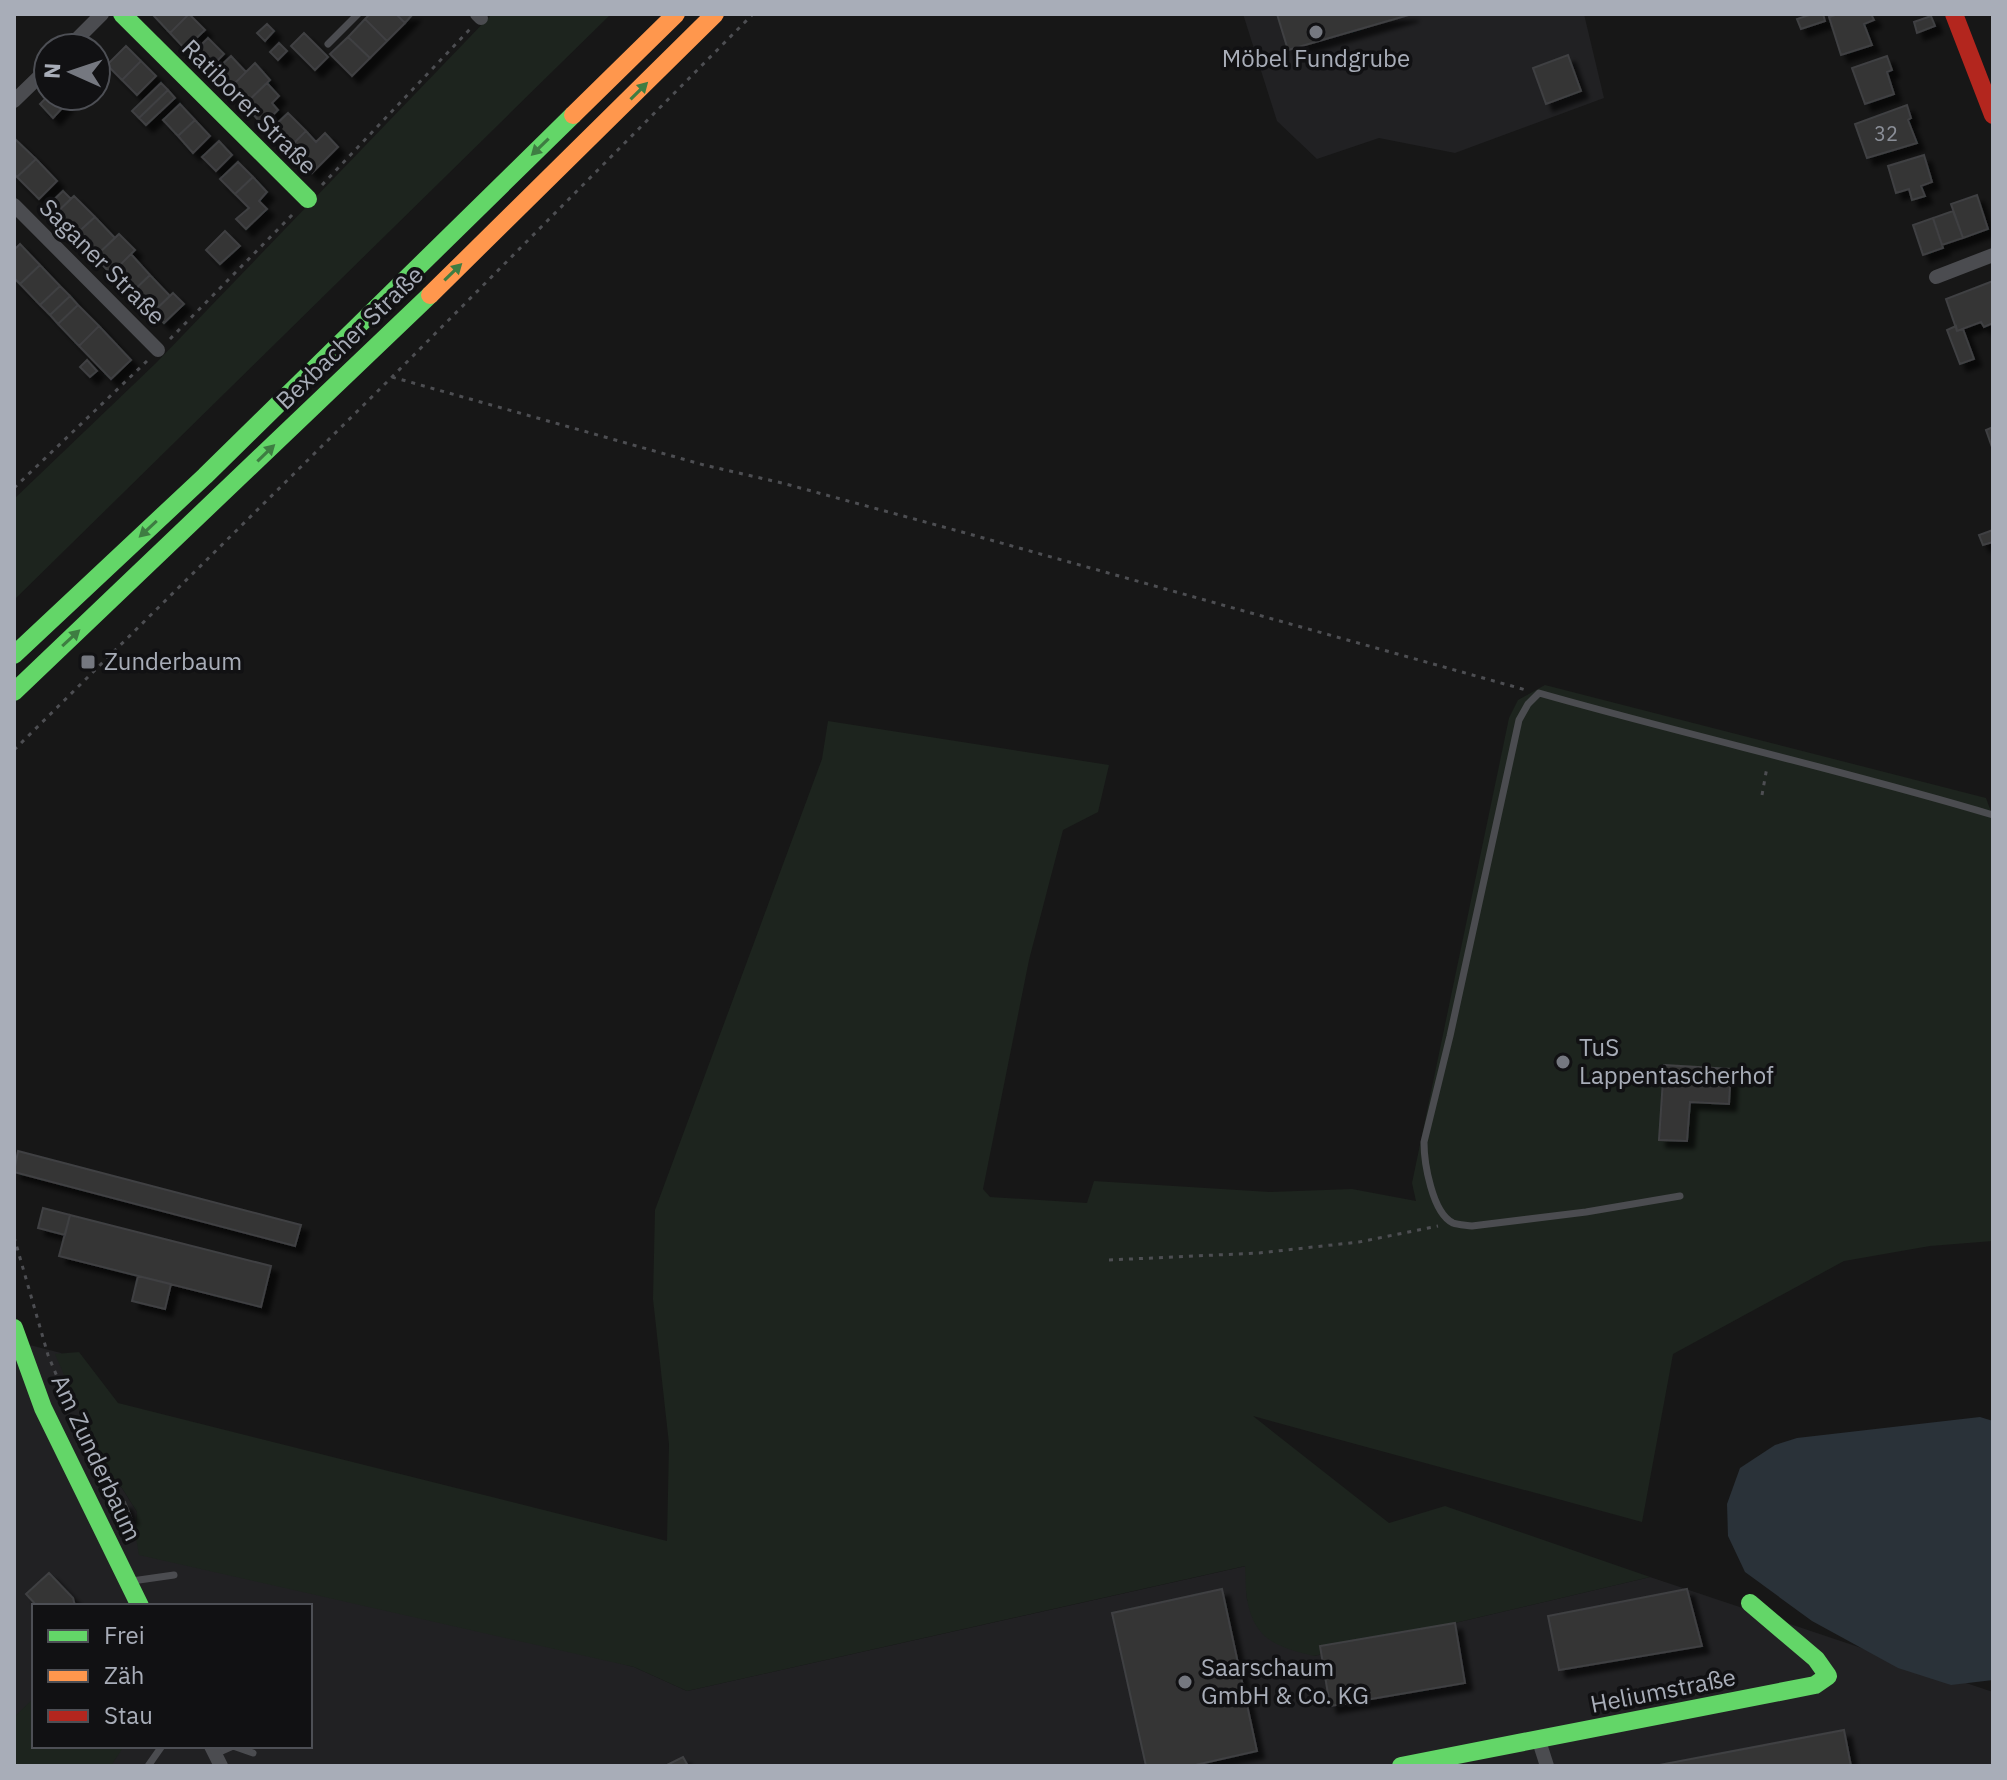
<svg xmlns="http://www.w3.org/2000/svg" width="2007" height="1780" viewBox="0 0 2007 1780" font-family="'IBM Plex Sans',sans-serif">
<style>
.built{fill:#212123;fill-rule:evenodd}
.green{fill:#1d241e}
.water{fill:#2a3239}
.building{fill:#353536;stroke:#3f4043;stroke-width:2;filter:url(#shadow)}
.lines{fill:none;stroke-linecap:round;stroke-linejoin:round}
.path{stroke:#4d4e52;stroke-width:3;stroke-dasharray:4 6;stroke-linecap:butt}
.lane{stroke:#4b4c50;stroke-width:7}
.street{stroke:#4b4c50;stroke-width:14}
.fast{stroke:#63d668;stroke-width:18}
.slow{stroke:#ff974d;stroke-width:18}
.jam{stroke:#b3261e;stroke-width:18}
.oneway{fill:#3e7d42}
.poi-dot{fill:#757880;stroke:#111113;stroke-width:3}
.labels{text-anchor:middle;stroke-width:7;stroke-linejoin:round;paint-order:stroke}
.number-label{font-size:20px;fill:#8b8f98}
.poi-label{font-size:24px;fill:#a8adb8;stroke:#111113;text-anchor:start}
.street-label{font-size:24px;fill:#a8adb8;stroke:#111113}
</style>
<defs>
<filter id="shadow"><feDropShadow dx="7" dy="7" stdDeviation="2" flood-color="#0009"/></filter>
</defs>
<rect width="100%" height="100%" fill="#171717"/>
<!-- built -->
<path class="built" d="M1243,14H1584L1604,98L1455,153L1379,138L1317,159L1277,121Z
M14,1341L61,1353L108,1476L122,1488L137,1512L135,1532L634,1667L687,1691L1246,1566L1247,1600L1314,1656L1650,1577L1993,1692V1766H14ZM34,1606H310V1746H34Z"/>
<!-- green -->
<path class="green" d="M492,14H611L14,600V499L156,363Z
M1545,685L1986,798L1993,817V1241L1930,1246L1844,1261L1673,1354L1642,1522L1253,1416L1389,1523L1445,1506L1650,1577L1314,1656C1277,1647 1254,1640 1247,1599C1245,1588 1246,1577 1245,1566L687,1691L634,1667L139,1555L135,1532L137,1512L122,1488L108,1476L55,1354L79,1352L118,1403L667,1541L669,1444L653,1299L655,1210L822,759L828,721L1109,765L1098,812L1063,830L1029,960L983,1189L990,1197L1087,1203L1094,1181L1270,1192L1352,1189L1416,1201L1412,1183L1509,718L1518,700Z
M34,1698V1746H124L111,1766H14V1717Z"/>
<!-- water -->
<path class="water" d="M1980,1417L1993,1421V1680L1951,1685L1898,1668L1812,1621L1745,1572L1728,1536L1727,1504L1740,1468L1775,1445L1797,1438Z"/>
<!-- building -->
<path class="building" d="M156,14H189L170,33L154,16Z
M189,14L205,30L185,49L170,33Z
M370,14H396L405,23L387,41L365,19Z
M396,14H413L405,23Z
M1277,14H1412L1288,50Z
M1812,14H1823L1825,21L1801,29L1797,19Z
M1838,14H1871L1874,20L1864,24L1872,45L1841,55L1829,17Z
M1931,16L1935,26L1917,33L1914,22Z
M365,19L387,41L370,58L348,37Z
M267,24L274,31L265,41L257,33Z
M304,33L328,57L315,70L291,46Z
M348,37L370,58L352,76L330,54Z
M208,38L224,54L211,67L195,51Z
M279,43L287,51L278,60L270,52Z
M126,46L141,61L122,80L107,65Z
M1568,55L1581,91L1546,104L1533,68Z
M231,56L246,72L229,89L213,73Z
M1887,56L1892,70L1887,72L1894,94L1865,104L1852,68Z
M141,61L156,76L137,95L122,80Z
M255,63L270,80L244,105L229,89Z
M161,83L168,90L139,118L132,111Z
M267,83L279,96L272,103L278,110L263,125L244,105Z
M168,90L175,98L146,125L139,118Z
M48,96H58L66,104L53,118L40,104Z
M180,104L195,120L178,136L163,120Z
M1907,105L1911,118L1908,120L1917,143L1867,158L1855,124Z
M288,113L306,131L288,149L270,130Z
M195,120L210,136L193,153L178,136Z
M306,131L316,142L325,133L338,147L312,173L288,149Z
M14,138L36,159L17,177L14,174Z
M219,141L232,155L216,171L202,157Z
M1924,155L1932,182L1921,186L1925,196L1912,200L1909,189L1896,193L1888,166Z
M36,159L57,181L39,199L17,177Z
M238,162L253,177L235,194L220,179Z
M253,177L267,192L259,201L267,209L246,229L236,219L249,208L235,194Z
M63,191L71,199L54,215L46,207Z
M1977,195L1988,229L1963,238L1951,204Z
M74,196L95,217L74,236L54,215Z
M1953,211L1963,238L1942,245L1933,218Z
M95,217L115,238L95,257L74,236Z
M1933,218L1943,248L1923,255L1913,225Z
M225,231L240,246L220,264L206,250Z
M119,234L135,250L111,274L95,257Z
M20,244L40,265L20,284L14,278V250Z
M131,254L150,275L130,294L111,274Z
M40,265L60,286L40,305L20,284Z
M150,275L170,296L150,315L130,294Z
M1993,281V323L1984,327L1981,322L1957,331L1946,299Z
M60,286L70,296L50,315L40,305Z
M173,293L184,304L164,323L153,312Z
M70,296L78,305L58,324L50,315Z
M78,305L99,326L79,346L58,324Z
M99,326L131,360L111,379L79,346Z
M1956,326L1957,331L1963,329L1974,359L1960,364L1947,330Z
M87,360L97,371L90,377L80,367Z
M1993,427V450L1986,430Z
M1993,530V542L1983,545L1979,535Z
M1664,1065L1731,1069L1729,1104L1690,1102L1687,1141L1659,1140Z
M18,1151L301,1225L295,1246L14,1172Z
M43,1208L70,1215L65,1235L38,1228Z
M70,1215L271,1266L261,1307L59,1256Z
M138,1276L171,1284L165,1309L132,1301Z
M125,1502L131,1517L122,1521L116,1505Z
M49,1573L73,1598L75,1606H37L26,1594Z
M1222,1589L1257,1751L1191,1766H1146L1112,1613Z
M1687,1589L1702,1646L1559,1670L1548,1616Z
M1455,1623L1465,1683L1330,1706L1320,1646Z
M1844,1730L1851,1766H1659V1765Z
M683,1757L688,1766H665Z"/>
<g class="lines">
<!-- path -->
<path class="path" d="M322,185L471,28
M170,339L294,213
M392,377L704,465L782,483L962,532L1526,690
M14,488L147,361
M14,750L392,377L753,14
M1762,795L1767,767
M14,1237L48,1355L98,1474
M1109,1260L1259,1253L1359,1242L1438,1226"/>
<!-- lane -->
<path class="lane" d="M328,44L358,14
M1680,1196L1586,1212L1472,1226C1466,1225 1458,1225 1453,1223C1432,1213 1424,1162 1424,1142L1450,1036L1519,720L1528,704L1539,693C1690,736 1843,770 1993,815
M132,1581L174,1575
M215,1754L233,1746L253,1753
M148,1766L162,1746"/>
<!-- street -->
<path class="street" d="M477,14L481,18
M68,48L102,14
M14,101L48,68
M14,205L158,350
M1936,277L1993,255
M1539,1741L1547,1766
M211,1746L221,1766"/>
<!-- fast -->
<path class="fast" d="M122,14L308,199
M14,655L205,476L573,115
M14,692L430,295
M14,1328L43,1408L140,1606
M1401,1766L1815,1685L1828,1676L1816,1659L1750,1603"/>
<!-- slow -->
<path class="slow" d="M573,115L676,14
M430,295L715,14"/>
<!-- jam -->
<path class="jam" d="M1954,14L1993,115"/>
</g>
<!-- one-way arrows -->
<defs><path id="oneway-solid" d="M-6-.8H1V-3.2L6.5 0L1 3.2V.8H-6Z" transform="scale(2)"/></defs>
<g class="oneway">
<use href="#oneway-solid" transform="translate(639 91) rotate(-45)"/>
<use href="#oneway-solid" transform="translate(540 147) rotate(136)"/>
<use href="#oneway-solid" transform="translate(453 272) rotate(-44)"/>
<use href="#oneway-solid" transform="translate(266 453) rotate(-44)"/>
<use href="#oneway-solid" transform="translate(148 529) rotate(137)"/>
<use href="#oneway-solid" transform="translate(71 638) rotate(-43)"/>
</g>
<!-- markers -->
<g class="poi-dot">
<circle cx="1316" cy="32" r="8"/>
<rect x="80" y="654" width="16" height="16" rx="4"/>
<circle cx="1563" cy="1062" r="8"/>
<circle cx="1185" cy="1682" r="8"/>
</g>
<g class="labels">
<!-- number labels -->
<g class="number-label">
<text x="1886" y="141">32</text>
</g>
<!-- poi labels -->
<g class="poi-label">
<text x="1316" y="67" text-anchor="middle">Möbel Fundgrube</text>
<text x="104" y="670">Zunderbaum</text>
<text x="1579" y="1056">TuS<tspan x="1579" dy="28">Lappentascherhof</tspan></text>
<text x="1201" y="1676">Saarschaum<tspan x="1201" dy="28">GmbH &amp; Co. KG</tspan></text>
</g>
<!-- street labels -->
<g class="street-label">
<text transform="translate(249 107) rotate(45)" y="8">Ratiborer Straße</text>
<text transform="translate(102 262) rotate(45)" y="8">Saganer Straße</text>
<text transform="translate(350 338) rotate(-44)" y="8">Bexbacher Straße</text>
<text transform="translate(96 1458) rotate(65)" y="8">Am Zunderbaum</text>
<text transform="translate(1663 1691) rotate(-11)" y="8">Heliumstraße</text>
</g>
</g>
<!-- border -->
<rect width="2007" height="1780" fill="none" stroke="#a8adb8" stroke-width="32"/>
<!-- legend -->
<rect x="32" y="1604" width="280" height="144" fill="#111113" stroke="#4d4f55" stroke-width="2"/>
<rect x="48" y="1630" width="40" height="12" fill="#63d668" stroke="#4d4f55" stroke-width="2"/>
<text x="104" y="1644" font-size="24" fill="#a8adb8">Frei</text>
<rect x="48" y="1670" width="40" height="12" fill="#ff974d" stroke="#4d4f55" stroke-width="2"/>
<text x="104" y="1684" font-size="24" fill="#a8adb8">Zäh</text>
<rect x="48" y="1710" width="40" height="12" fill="#b3261e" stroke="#4d4f55" stroke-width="2"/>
<text x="104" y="1724" font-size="24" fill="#a8adb8">Stau</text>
<!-- north arrow -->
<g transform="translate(72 72) rotate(273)"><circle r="38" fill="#111113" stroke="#4d4f55" stroke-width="2"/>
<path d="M0-6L14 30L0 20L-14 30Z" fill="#757880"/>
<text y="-12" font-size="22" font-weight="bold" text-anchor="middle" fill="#a8adb8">N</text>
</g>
</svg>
